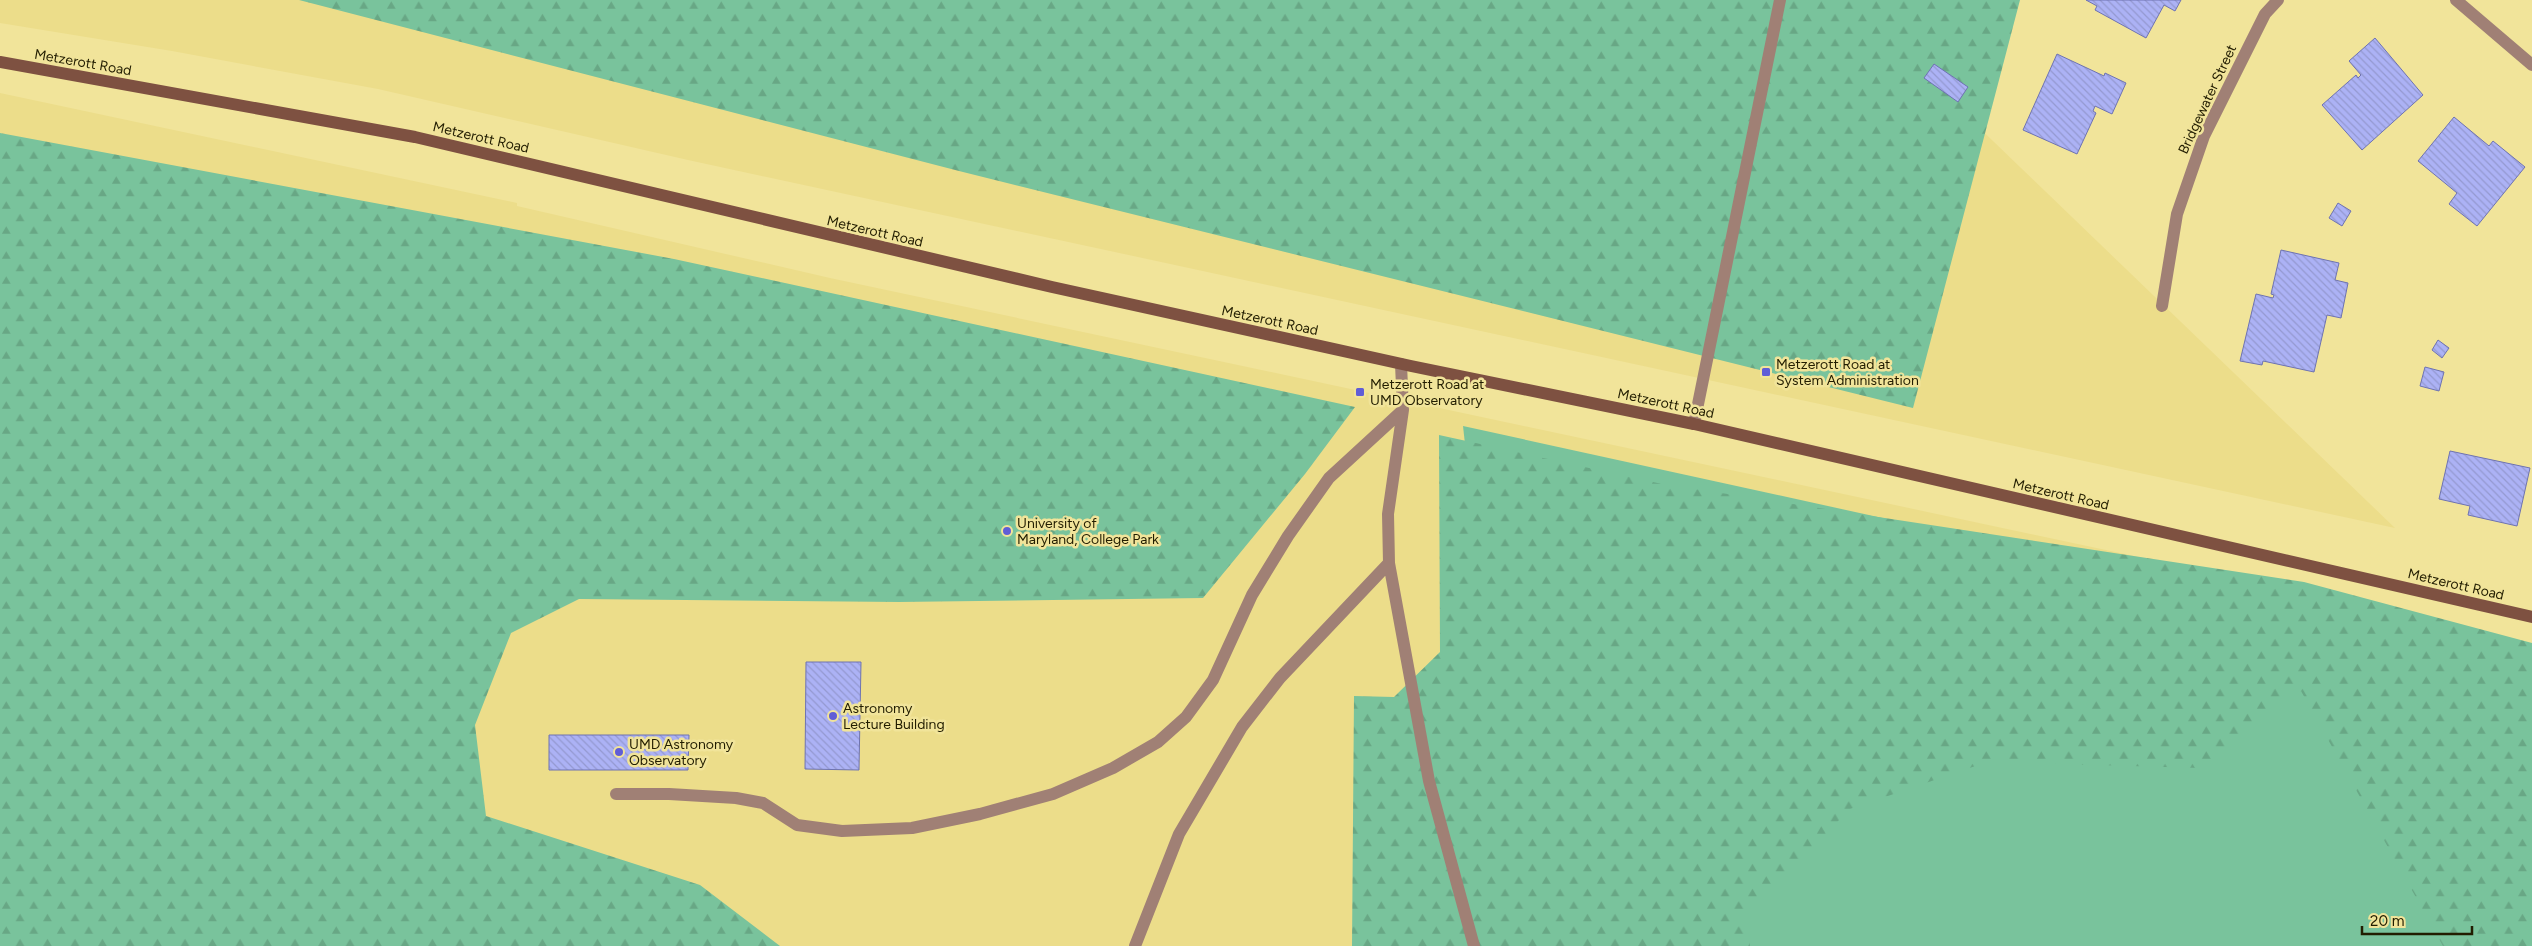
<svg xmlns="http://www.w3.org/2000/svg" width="2532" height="946" viewBox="0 0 2532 946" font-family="Figtree,sans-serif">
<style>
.built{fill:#ecdd8a}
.green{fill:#79c39c}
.forest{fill:url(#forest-firs)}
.building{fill:url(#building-back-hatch);stroke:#6e73b1}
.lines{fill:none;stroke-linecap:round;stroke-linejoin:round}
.lane{stroke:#a08075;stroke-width:12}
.street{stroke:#a08075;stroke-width:12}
.secondary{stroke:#7e5141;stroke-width:12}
.poi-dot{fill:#605dd6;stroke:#f1e49a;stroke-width:2}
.labels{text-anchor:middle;stroke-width:5;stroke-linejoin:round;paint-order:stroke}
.street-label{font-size:14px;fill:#221d00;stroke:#f1e49a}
.poi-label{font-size:14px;fill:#221d00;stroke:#f1e49a;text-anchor:start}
</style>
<defs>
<pattern id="forest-firs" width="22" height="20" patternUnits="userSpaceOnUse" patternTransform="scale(1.25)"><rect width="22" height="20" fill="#79c39c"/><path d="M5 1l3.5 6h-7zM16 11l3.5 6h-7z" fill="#68a785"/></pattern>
<pattern id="building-back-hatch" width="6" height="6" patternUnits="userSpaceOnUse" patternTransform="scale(1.25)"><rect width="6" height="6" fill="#acb2f5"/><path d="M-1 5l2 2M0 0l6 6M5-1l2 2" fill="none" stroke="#9499d0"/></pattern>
</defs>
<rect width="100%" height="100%" fill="#f1e49a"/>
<!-- built -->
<path class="built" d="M0,0H1964L1912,63L2395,528L688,160L378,89L172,51L0,23Z
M0,93L517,203V206L830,278L2209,572L2532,946H0Z"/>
<!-- green -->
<path class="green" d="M1463,426L2188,585L2532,665V946H1521Z"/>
<!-- forest -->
<path class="forest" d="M299,0H2020L1913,408L959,171Z
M0,133L674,259L1355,407L1305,474L1203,598L899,602L579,599L511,633L475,725L486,816L700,885L780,946H0Z
M1439,435L1662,484L2304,582L2532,643V946H2443L2301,691L2201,768L1987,762L1850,809L1747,914L1750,946H1352L1354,696L1394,697L1440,652Z"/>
<!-- building -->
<path class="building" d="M2086,0H2181L2175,11L2164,5L2146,38L2095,10L2097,6Z
M2375,38L2423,95L2362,150L2322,105L2356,75L2358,78L2361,75L2349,61Z
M2057,54L2104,76L2105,73L2126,83L2112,114L2095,106L2093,111L2096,113L2077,154L2023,130Z
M1934,64L1968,87L1958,102L1924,78Z
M2454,117L2489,146L2493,141L2525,167L2477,226L2449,204L2457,193L2418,161Z
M2338,203L2351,211L2342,226L2329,218Z
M2281,250L2339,263L2335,280L2348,283L2341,318L2327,315L2314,372L2263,361L2262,365L2240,361L2256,294L2273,298L2274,295L2271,294Z
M2438,340L2449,348L2442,358L2432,350Z
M2425,367L2444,372L2439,391L2420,386Z
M2450,451L2530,468L2517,526L2468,515L2470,506L2439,499Z
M806,662H861L859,770L805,769Z
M549,735H689L688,770H549Z"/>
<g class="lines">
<!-- lane -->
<path class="lane" d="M1401,364L1403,410L1388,514L1389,563L1429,781L1474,946
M1694,424L1780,0
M616,794H669L736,798L763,803L797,825L842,831L912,828L980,814L1053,794L1113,768L1158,742L1186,717L1213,680L1252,595L1288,536L1329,478L1403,410
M1135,946L1179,834L1242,727L1280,678L1389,563"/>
<!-- street -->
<path class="street" d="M2456,0L2532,65
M2162,306L2177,214L2204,136L2265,14L2278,0"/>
<!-- secondary -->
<path class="secondary" d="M0,62L415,137L1052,287L1411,366L1694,424L2532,617"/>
</g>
<!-- markers -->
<g class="poi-dot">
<rect x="1761" y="367" width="10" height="10" rx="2.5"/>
<rect x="1355" y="387" width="10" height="10" rx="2.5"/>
<circle cx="1007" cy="531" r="5"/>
<circle cx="833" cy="716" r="5"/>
<circle cx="619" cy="752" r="5"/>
</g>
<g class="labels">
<!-- street labels -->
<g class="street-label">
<text transform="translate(83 62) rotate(10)" y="5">Metzerott Road</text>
<text transform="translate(2207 99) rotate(-65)" y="5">Bridgewater Street</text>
<text transform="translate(481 137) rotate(13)" y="5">Metzerott Road</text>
<text transform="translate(875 231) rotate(13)" y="5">Metzerott Road</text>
<text transform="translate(1270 320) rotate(12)" y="5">Metzerott Road</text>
<text transform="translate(1666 403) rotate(12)" y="5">Metzerott Road</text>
<text transform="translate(2061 494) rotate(13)" y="5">Metzerott Road</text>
<text transform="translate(2456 584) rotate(13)" y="5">Metzerott Road</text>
</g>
<!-- poi labels -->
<g class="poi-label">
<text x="1776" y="369">Metzerott Road at<tspan x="1776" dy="16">System Administration</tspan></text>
<text x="1370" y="389">Metzerott Road at<tspan x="1370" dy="16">UMD Observatory</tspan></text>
<text x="1017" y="528">University of<tspan x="1017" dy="16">Maryland, College Park</tspan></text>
<text x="843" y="713">Astronomy<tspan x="843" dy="16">Lecture Building</tspan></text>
<text x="629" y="749">UMD Astronomy<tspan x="629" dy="16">Observatory</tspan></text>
</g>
</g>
<!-- scale -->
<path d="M2362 926v8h110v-8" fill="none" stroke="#221d00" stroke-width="2.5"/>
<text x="2370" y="926" font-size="15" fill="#221d00" stroke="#f1e49a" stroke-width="4" paint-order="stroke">20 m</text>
</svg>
